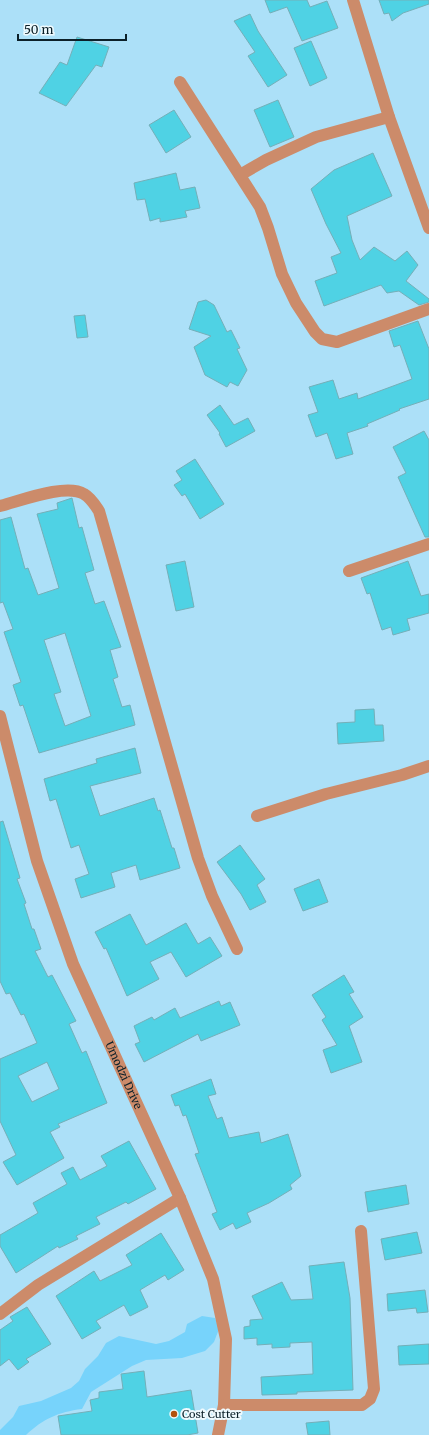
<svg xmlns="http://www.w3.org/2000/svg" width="429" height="1435" viewBox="0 0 429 1435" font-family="Merriweather,serif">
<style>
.green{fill:#77d3fb}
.building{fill:#4fd2e4;stroke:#74afb8;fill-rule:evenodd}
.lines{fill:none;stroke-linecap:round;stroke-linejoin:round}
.street{stroke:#cc8b6a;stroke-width:12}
.poi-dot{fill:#b2510d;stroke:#effafe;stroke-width:1.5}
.labels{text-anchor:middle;stroke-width:4;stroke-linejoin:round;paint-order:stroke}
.street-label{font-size:11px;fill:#0b2029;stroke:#effafe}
.poi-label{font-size:11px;fill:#0b2029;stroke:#effafe;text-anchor:start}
</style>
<rect width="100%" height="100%" fill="#ace0f8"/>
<!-- green -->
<path class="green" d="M202,1316L215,1318L219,1329L214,1342L205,1351L182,1358L146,1360L132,1366L91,1392L82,1409C58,1412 43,1419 26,1435H0V1430L13,1417L19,1406L41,1401L71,1388L79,1381L85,1369L98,1356L106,1343L119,1336L156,1344L169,1341L185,1332L187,1324Z"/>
<!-- building -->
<path class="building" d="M265,0H307L310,7L327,1L338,28L302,41L287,7L270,13Z
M379,0H429V4L403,13L392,21L389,13L384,14Z
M250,14L258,31L287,75L268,87L248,56L255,52L234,21Z
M77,37L109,47L102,67L96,65L66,106L39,93L60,62L67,65Z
M311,41L327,78L310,86L294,48Z
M278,100L294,137L270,147L254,110Z
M174,110L191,137L166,153L149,125Z
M373,153L392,196L347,216L352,240L360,260L374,247L395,261L407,251L418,265L406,281L429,299V302L419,305L399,291L387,293L381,285L324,306L315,281L337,273L331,257L341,253L326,224L311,189L334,170Z
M176,173L180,190L195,187L200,208L185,211L187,217L160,222V218L150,221L145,199L137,200L134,183Z
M206,300L214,305L227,332L231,330L240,348L237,349L247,370L238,386L230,382L227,387L205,375L194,347L211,336L189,329L198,302Z
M85,315L88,337L77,338L74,316Z
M418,321L429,349V399L399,409L400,410L367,424L368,426L347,433L353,454L336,459L327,433L316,437L308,415L318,412L309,387L333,380L339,399L357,393L358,399L412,379L400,345L394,347L389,331Z
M220,405L234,425L248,418L255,431L226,447L219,434L220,433L207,415Z
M424,431L429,440V537H425L398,477L406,473L393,447Z
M195,459L224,504L200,519L185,494L182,496L174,485L182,480L176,471Z
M72,498L79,528L82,527L94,570L85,573L95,604L104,601L121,647L110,650L118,677L113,679L122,707L130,705L135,725L39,753L23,705L20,706L13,685L21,682L4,632L13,629L3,602L0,603V520L11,517L25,569L28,568L38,595L59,588L37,514L58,509L57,503ZM65,633L91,716L65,726L54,694L61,692L44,640Z
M185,561L194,607L176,611L166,565Z
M408,561L421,596L429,594V613L407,619L410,630L393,635L391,627L382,630L370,593L367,594L361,578Z
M374,709L375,725H383L384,741L338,744L337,723L355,722V710Z
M135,748L141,773L90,786L100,816L154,798L158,811L160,810L172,848H174L180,868L140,880L136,865L111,873L115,887L81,898L75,879L89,874L79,845L71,848L56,799L50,801L44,779L97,763L96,759Z
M3,821L20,878L17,879L26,903L24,904L32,929H34L41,949L35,951L48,977L52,975L76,1021L69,1024L82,1053L86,1051L107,1103L58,1124L60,1127L50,1132L64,1158L17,1185L3,1162L16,1155L0,1121V1059L37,1043L24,1014L21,1015L10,993L6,994L0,981V822ZM47,1062L59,1089L32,1102L18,1076Z
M240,845L265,879L257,885L266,902L250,910L241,894L217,862Z
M319,879L328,902L303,911L294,889Z
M130,914L146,945L186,923L198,944L210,937L222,956L186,977L171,952L150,962L159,979L127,996L106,948L104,949L95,932Z
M344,975L354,992L349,994L363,1017L349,1026L362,1062L331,1073L323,1050L337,1045L322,1020L326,1017L312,995Z
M219,1001L221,1006L230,1002L240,1025L201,1041L198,1034L144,1062L135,1044L140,1042L134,1026L152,1017L154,1020L175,1008L180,1018Z
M211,1079L216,1094L208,1096L217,1119L222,1117L229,1138L259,1132L261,1143L288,1134L301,1176L290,1185L292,1189L269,1203L247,1213L251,1222L236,1229L233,1223L220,1230L212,1214L217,1212L195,1154L199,1153L186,1115L183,1116L179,1105L175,1106L171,1095Z
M129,1141L156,1189L128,1204L126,1202L96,1217L100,1224L76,1236L78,1239L59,1248L58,1246L16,1273L0,1246V1235L38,1213L33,1203L67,1184L61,1173L73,1167L80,1180L107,1166L101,1156Z
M406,1185L409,1204L368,1212L365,1192Z
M417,1232L422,1253L385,1260L381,1239Z
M161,1233L184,1270L168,1280L165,1275L140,1290L148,1307L130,1316L124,1305L96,1321L101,1328L82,1339L56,1296L94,1271L100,1281L132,1265L126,1255Z
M344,1262L350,1298L353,1390L297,1392V1394L262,1395L261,1377L313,1374L312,1342L290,1343V1347L272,1348V1344L257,1345V1338L244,1339V1327L250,1326V1320L263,1319L252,1296L282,1282L291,1300L313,1299L309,1266Z
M425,1290L428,1312L417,1313L416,1308L388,1311L387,1294Z
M27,1307L51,1344L26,1359L29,1362L18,1370L9,1359L0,1366V1330L13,1321L10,1317Z
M429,1344V1364L399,1365L398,1346Z
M144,1371L147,1397L191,1390L198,1433L187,1435H61L58,1416L92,1411L90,1400L99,1398V1392L123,1389L121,1374Z
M329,1421L330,1435H308L306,1423Z"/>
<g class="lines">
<!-- street -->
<g class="street">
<path d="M353,0L389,117L429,228"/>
<path d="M180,82L260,207L268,228L282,274L296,303L315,332L322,339L337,342L429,309"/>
<path d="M240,175L266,160L316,137L389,117"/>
<path d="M0,506C20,501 66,483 84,494C91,498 95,505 99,511L198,858L212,896L237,949"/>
<path d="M349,571L429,544"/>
<path id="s1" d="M0,716L37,861L73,964L180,1198L213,1279L226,1339L224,1405L218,1435"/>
<path d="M257,816L326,794L402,775L429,766"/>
<path d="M0,1314L38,1285L180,1198"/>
<path d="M224,1405H362L370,1399L374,1389L361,1231"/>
</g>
</g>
<!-- markers -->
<circle class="poi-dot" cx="174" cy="1414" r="4"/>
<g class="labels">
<!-- street labels -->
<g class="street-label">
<text dy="4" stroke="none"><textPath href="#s1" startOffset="381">Umodzi Drive</textPath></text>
</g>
<!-- poi labels -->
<g class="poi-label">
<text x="182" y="1418">Cost Cutter</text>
</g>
</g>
<!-- scale -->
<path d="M18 34v6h108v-6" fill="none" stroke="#0b2029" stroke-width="2"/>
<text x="24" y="34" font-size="12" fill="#0b2029" stroke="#effafe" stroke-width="3" paint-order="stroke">50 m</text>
</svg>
